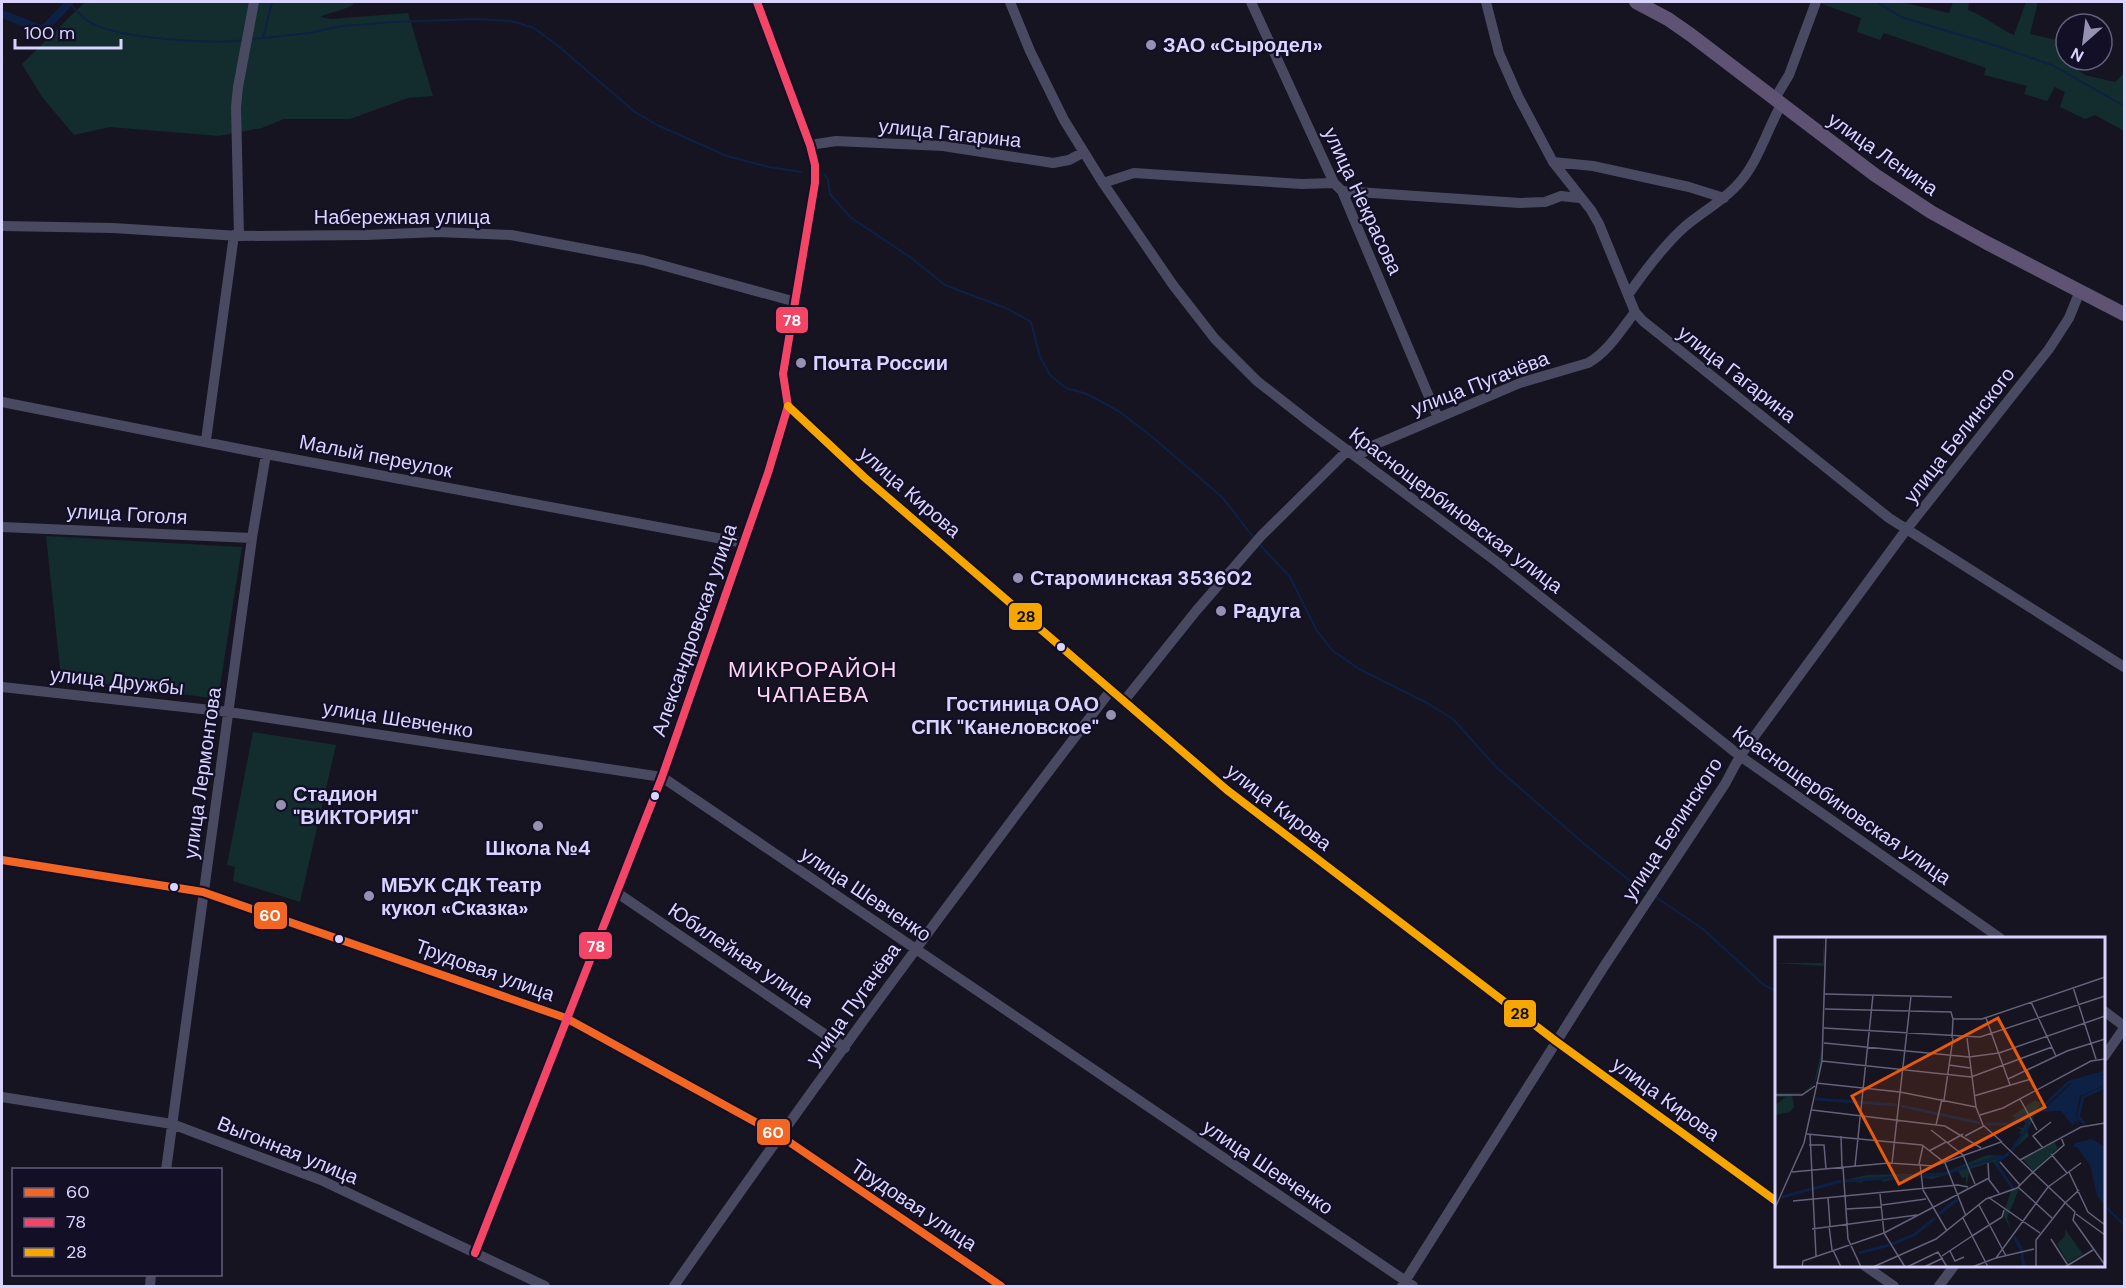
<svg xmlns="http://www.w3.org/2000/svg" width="2126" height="1288" viewBox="0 0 2126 1288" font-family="'DM Sans',sans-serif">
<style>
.green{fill:#132c2d}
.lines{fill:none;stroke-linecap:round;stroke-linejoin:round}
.stream{stroke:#0d2144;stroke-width:2}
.canal{stroke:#0d2144;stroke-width:8}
.minor{stroke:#4a4962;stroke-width:10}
.major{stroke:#5e5373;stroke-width:14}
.bus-1-casing{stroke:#130f26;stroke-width:12}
.bus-2-casing{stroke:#130f26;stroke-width:12}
.bus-3-casing{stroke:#130f26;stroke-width:12}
.bus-1{stroke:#f26522;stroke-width:8}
.bus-2{stroke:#f34667;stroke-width:8}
.bus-3{stroke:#f7a600;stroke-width:8}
.poi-dot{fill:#9591b1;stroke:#130f26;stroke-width:2}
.bus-dot{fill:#d9d4ff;stroke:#130f26;stroke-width:2}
.labels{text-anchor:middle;stroke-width:4.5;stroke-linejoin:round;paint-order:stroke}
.poi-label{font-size:20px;font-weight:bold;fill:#d9d4ff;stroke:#130f26;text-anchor:start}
.street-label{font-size:20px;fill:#d9d4ff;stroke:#130f26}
.quarter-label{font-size:22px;letter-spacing:1.5px;fill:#ffd6f0;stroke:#130f26}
.inset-river{fill:none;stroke:#0d2144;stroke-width:3}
.inset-road{fill:none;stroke:#64617a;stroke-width:1.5}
.view{fill:#e8590c;fill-opacity:0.15;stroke:#e8590c;stroke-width:3}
.inset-edge{fill:none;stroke:#d9d4ff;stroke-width:3}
.line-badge{stroke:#130f26;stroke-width:2}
.badge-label{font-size:16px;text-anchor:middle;font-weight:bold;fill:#fff}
.pale-badge-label{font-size:16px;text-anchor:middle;font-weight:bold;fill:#111}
</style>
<rect width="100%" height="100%" fill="#161421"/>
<!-- green -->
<path class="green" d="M85,2H356C347,11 331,11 320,17L331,19L408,13L433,96L408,98L350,119H284L262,128L219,136L110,127L74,135L42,97L22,64Z
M1823,2H1901L1949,13L1953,2H1969L1968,10C1985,16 1998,28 2014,35L2026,2H2038L2030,34L2066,42V60H2073L2072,66L2085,75L2115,82L2124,73V131L2095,115L2085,119L2060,107L2065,92L2055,87L2047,101L2024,94L2027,86L1984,75L1986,68L1884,33L1880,40L1857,32L1861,18L1822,4Z
M46,536L242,547L218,699L61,678Z
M253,732L336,745L300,902L233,881L235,867L227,865Z"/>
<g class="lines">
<!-- stream -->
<path class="stream" d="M68,2C74,8 81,16 88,21C115,39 211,44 244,40
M1877,2L1901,17L1997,46L2054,66L2124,106
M263,38L309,33L341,26L394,22L477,19L511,21L534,28L557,45L635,112L657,125L727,156L769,167L801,172
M249,39L263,38L272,2
M824,174L828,179L830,194L850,217L910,257L945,285L1008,309L1031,322L1040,357L1050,375L1066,388L1087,394L1120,412L1151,436L1222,497L1254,538
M1260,545L1290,577L1317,631L1332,650L1359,669L1427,703L1453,719L1497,768L1583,843L1629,880L1649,893
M1654,896L1703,929L1764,985L1776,991
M2104,1205L2124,1225"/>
<!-- canal -->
<path class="canal" d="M2,14L40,29L45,28L69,3"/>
<!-- minor -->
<path class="minor" d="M1010,2L1030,51L1064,120L1103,183L1173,285L1215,339L1257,381L1312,424L1497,562L1740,756L2000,938
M1251,2L1334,183L1342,191L1438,418
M1486,2L1499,53L1518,96L1553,162L1591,210L1599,224L1635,312L1643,321L1889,518L2124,667
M1774,100L1789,75L1816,2
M810,145L836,141L943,146L1053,163L1069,160L1084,152
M1553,162L1593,166L1689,187L1724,198
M1103,183L1134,173L1302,184L1334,183
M1342,191L1520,203L1545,202L1561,196L1580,198
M2,226L113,228L239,236L366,235L438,232L511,235L643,260L796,302
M239,236L236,107L238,87L254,2
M1628,295C1644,272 1661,249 1681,230C1699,213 1723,202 1739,183C1758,162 1767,130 1781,105
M2,402L266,454L744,543
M788,406L864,477L1227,790L1557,1042L1776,1201
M206,440L234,235
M1357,457L1374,445L1391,438L1520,383L1588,363C1608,352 1621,330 1635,312
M2,527L252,538
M2,687L229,712L662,777L1413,1286
M1124,701L1196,611L1261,536L1348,450
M2,860L203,892L566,1018L779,1135L1001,1286
M616,892L845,1048
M2104,1011L2124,1026
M2104,1057L2124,1028
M2,1097L172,1124L321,1180L545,1286
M166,1170L252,538L266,454
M475,1253L662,777L768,473L788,406L783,374L815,183V165L810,145L757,2
M1865,1266L1894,1286
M150,1286L151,1274
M674,1286C815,1084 961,885 1111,690
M1402,1286L1603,968L1725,784L1740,756L1906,530L2049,349L2069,318L2080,291
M1939,1286L1954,1266"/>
<!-- major -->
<path class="major" d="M1636,2L1668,19L1691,35L1875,175L1931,212L1987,243L2124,314"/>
<!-- bus-1 casing -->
<g class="bus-1-casing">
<path id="bus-1" d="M2,860L203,892L566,1018L779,1135L1001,1286"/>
</g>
<!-- bus-2 casing -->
<g class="bus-2-casing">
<path id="bus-2" d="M475,1253L662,777L768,473L788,406L783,374L815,183V165L810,145L757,2"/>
</g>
<!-- bus-3 casing -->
<g class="bus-3-casing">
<path id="bus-3" d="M788,406L864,477L1227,790L1557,1042L1776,1201"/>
</g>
<!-- bus-1 -->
<use href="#bus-1" class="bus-1"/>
<!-- bus-2 -->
<use href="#bus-2" class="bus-2"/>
<!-- bus-3 -->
<use href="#bus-3" class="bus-3"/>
</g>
<!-- markers -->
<g class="poi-dot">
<circle cx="1151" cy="45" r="6"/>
<circle cx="801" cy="363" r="6"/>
<circle cx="1018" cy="578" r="6"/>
<circle cx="1221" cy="611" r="6"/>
<circle cx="1111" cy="715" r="6"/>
<circle cx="281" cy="805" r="6"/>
<circle cx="538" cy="826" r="6"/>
<circle cx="369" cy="896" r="6"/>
</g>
<g class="bus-dot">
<circle cx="1061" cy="647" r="5"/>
<circle cx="655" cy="796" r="5"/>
<circle cx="174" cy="887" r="5"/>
<circle cx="339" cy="939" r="5"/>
</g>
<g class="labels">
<!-- poi labels -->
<g class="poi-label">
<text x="1163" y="52">ЗАО «Сыродел»</text>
<text x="813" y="370">Почта России</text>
<text x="1030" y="585">Староминская 353602</text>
<text x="1233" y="618">Радуга</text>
<text x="1099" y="711" text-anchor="end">Гостиница ОАО<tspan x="1099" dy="23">СПК "Канеловское"</tspan></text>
<text x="293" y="801">Стадион<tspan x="293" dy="23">"ВИКТОРИЯ"</tspan></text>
<text x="538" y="855" text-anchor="middle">Школа №4</text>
<text x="381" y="892">МБУК СДК Театр<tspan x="381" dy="23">кукол «Сказка»</tspan></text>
</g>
<!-- street labels -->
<g class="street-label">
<text transform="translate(950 133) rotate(6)" y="7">улица Гагарина</text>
<text transform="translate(1883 154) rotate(35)" y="7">улица Ленина</text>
<text transform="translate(1363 201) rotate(65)" y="7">улица Некрасова</text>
<text x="402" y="224">Набережная улица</text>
<text transform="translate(1737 374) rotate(38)" y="7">улица Гагарина</text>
<text transform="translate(1480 383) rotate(-21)" y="7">улица Пугачёва</text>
<text transform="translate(1959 435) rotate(-52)" y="7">улица Белинского</text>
<text transform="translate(376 456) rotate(11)" y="7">Малый переулок</text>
<text transform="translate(910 492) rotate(41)" y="7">улица Кирова</text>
<text transform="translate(1456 510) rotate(37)" y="7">Краснощербиновская улица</text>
<text transform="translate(127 514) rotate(3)" y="7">улица Гоголя</text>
<text transform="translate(694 630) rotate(-71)" y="7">Александровская улица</text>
<text transform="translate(117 681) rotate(6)" y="7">улица Дружбы</text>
<text transform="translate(398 719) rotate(9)" y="7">улица Шевченко</text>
<text transform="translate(202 773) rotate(-82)" y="7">улица Лермонтова</text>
<text transform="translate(1842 805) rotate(35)" y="7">Краснощербиновская улица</text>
<text transform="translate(1279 807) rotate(38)" y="7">улица Кирова</text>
<text transform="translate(1672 829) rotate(-57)" y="7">улица Белинского</text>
<text transform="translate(866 894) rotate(34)" y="7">улица Шевченко</text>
<text transform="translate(741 955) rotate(34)" y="7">Юбилейная улица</text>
<text transform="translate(485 970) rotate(20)" y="7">Трудовая улица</text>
<text transform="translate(853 1004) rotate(-54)" y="7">улица Пугачёва</text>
<text transform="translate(1666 1099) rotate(36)" y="7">улица Кирова</text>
<text transform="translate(288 1150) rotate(22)" y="7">Выгонная улица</text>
<text transform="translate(1268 1167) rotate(34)" y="7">улица Шевченко</text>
<text transform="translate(914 1205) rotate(34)" y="7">Трудовая улица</text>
</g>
<!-- quarter labels -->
<g class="quarter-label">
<text x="813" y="677">МИКРОРАЙОН<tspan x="813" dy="25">ЧАПАЕВА</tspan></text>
</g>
</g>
<!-- overview -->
<g transform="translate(1775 937)">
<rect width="330" height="330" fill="#161421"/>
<path d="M48,0L50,29L47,123L41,142L38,148L29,157L17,158L19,170L15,175L0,178V168L11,160H0V156H28L39,146L47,112L49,29L0,26H48ZM260,163L266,166L252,194L254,199L223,226L239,253L244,252L232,281L237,294L228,278L237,251L218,225L195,232L191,251V240L187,241L183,234L157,242L139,239L130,244L124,241L108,245L106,241L87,242V246L70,243L92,238L168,236L212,218L228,219L240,211L247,196L243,197L247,193L241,190L248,191L251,186L237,179ZM279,205L283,211L258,234L248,222ZM290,292L308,317L293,326L282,307L290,299Z" fill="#132c2d"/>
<path d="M330,137V148L305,159L301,178L304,188L300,184L298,189L286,174L266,175L299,144ZM317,202L330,210V269L322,259L315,228L302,210H298L300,206Z" fill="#0d2144"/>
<path class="inset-river" d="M40,162L122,168M126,169L205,186M265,172L294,145L330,135M210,187H234L250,177M310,187L303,180L308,160L330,150M237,213L253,190L251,179M234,216L222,225L223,230L238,251M70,244L169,237L226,219M7,260L66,244M164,277L183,262M239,300L246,311L249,330M117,307L139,298L160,281M84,316L114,308"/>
<path class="inset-road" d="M298,50L321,122M50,57L177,60M256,65L281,119M50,72L176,75L178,82H207L330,40M211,81L235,148M49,91L205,100L330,59M177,101L178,82M192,101L201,170L208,188L227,205M49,106L194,120L224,116L330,79M47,124L196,140L277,110M174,128L195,131M252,133L262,154M233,142L292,114L330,102M41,146L125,155L201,170M0,158H27L40,149M199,159L256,142M245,162L262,193M169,163L178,101M37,173L170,189L206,211M205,178L228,171L316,124L330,122M161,188L167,162M156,193L188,218L200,247M32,197L147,208L170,226L191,279M35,197L41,319M66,199L67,230M190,199L209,189M172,206L188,197M34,208H49L51,232M268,211L258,199L276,185M154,214L171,205M276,217L292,236M245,223L306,190L330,186M225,225L245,248M117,226L136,59M213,226L214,243L224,256M144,227L148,209M145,227L148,253L172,294M80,229L98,58M68,230L73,302L86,330M17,235L114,226L159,229L226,205L300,275L298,283L330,328M258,235L289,208L286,200M294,235L313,275L330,288M243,250L277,281M105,257L109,296L130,330M53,260L55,289M213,260L265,296M18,264L183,248L193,250M290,266L304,253M107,268L151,262M204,268L231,319M0,271L29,206L47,124L51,0M71,272L107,270M301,277L330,298M188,281L213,330M54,289L57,313M37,292L142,278M197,299L227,280L229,273M276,302L294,330M58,313L66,330M175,314L180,324L189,320M167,319L197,299M221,321L259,312M27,330L28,324L109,296L214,241M98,330L161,302L211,262L242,251L258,235M132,330L163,315L172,330M149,330L168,321M197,330L221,321L273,250L306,226M261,330V303L290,266M290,330L318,313"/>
<path class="view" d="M223,81L270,170L124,247L77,159Z"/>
<rect width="330" height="330" class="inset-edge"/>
</g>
<g class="line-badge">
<rect x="775" y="306" width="34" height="28" rx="6" fill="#f34667"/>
<rect x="1008" y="602" width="35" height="29" rx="6" fill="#f7a600"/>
<rect x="253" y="901" width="35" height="29" rx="6" fill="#f26522"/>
<rect x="578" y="931" width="35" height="29" rx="6" fill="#f34667"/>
<rect x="1503" y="999" width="34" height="29" rx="6" fill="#f7a600"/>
<rect x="756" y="1118" width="35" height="28" rx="6" fill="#f26522"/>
</g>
<g class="badge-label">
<text x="792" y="326">78</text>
<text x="270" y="921">60</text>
<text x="596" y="952">78</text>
<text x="773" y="1138">60</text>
</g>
<g class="pale-badge-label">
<text x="1026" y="622">28</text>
<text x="1520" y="1019">28</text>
</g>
<!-- border -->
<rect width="2126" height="1288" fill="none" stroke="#d9d4ff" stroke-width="6"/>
<!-- legend -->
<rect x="12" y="1168" width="210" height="108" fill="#130f26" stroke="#625e7d" stroke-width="1.5"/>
<rect x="24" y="1188" width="30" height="9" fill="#f26522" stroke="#625e7d" stroke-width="1.5"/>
<text x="66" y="1198" font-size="18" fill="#d9d4ff">60</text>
<rect x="24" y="1218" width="30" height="9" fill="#f34667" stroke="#625e7d" stroke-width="1.5"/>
<text x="66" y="1228" font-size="18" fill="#d9d4ff">78</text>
<rect x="24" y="1248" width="30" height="9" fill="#f7a600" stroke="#625e7d" stroke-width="1.5"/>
<text x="66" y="1258" font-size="18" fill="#d9d4ff">28</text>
<!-- north arrow -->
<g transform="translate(2084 42) rotate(208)"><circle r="28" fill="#130f26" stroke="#625e7d" stroke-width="1.5"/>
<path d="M0-4.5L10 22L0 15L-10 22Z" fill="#9591b1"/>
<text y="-9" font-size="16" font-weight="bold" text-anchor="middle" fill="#d9d4ff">N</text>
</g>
<!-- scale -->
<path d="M15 39v9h106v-9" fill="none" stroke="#d9d4ff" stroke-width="3"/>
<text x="24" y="39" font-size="18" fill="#d9d4ff" stroke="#130f26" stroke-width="4.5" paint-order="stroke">100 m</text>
</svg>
